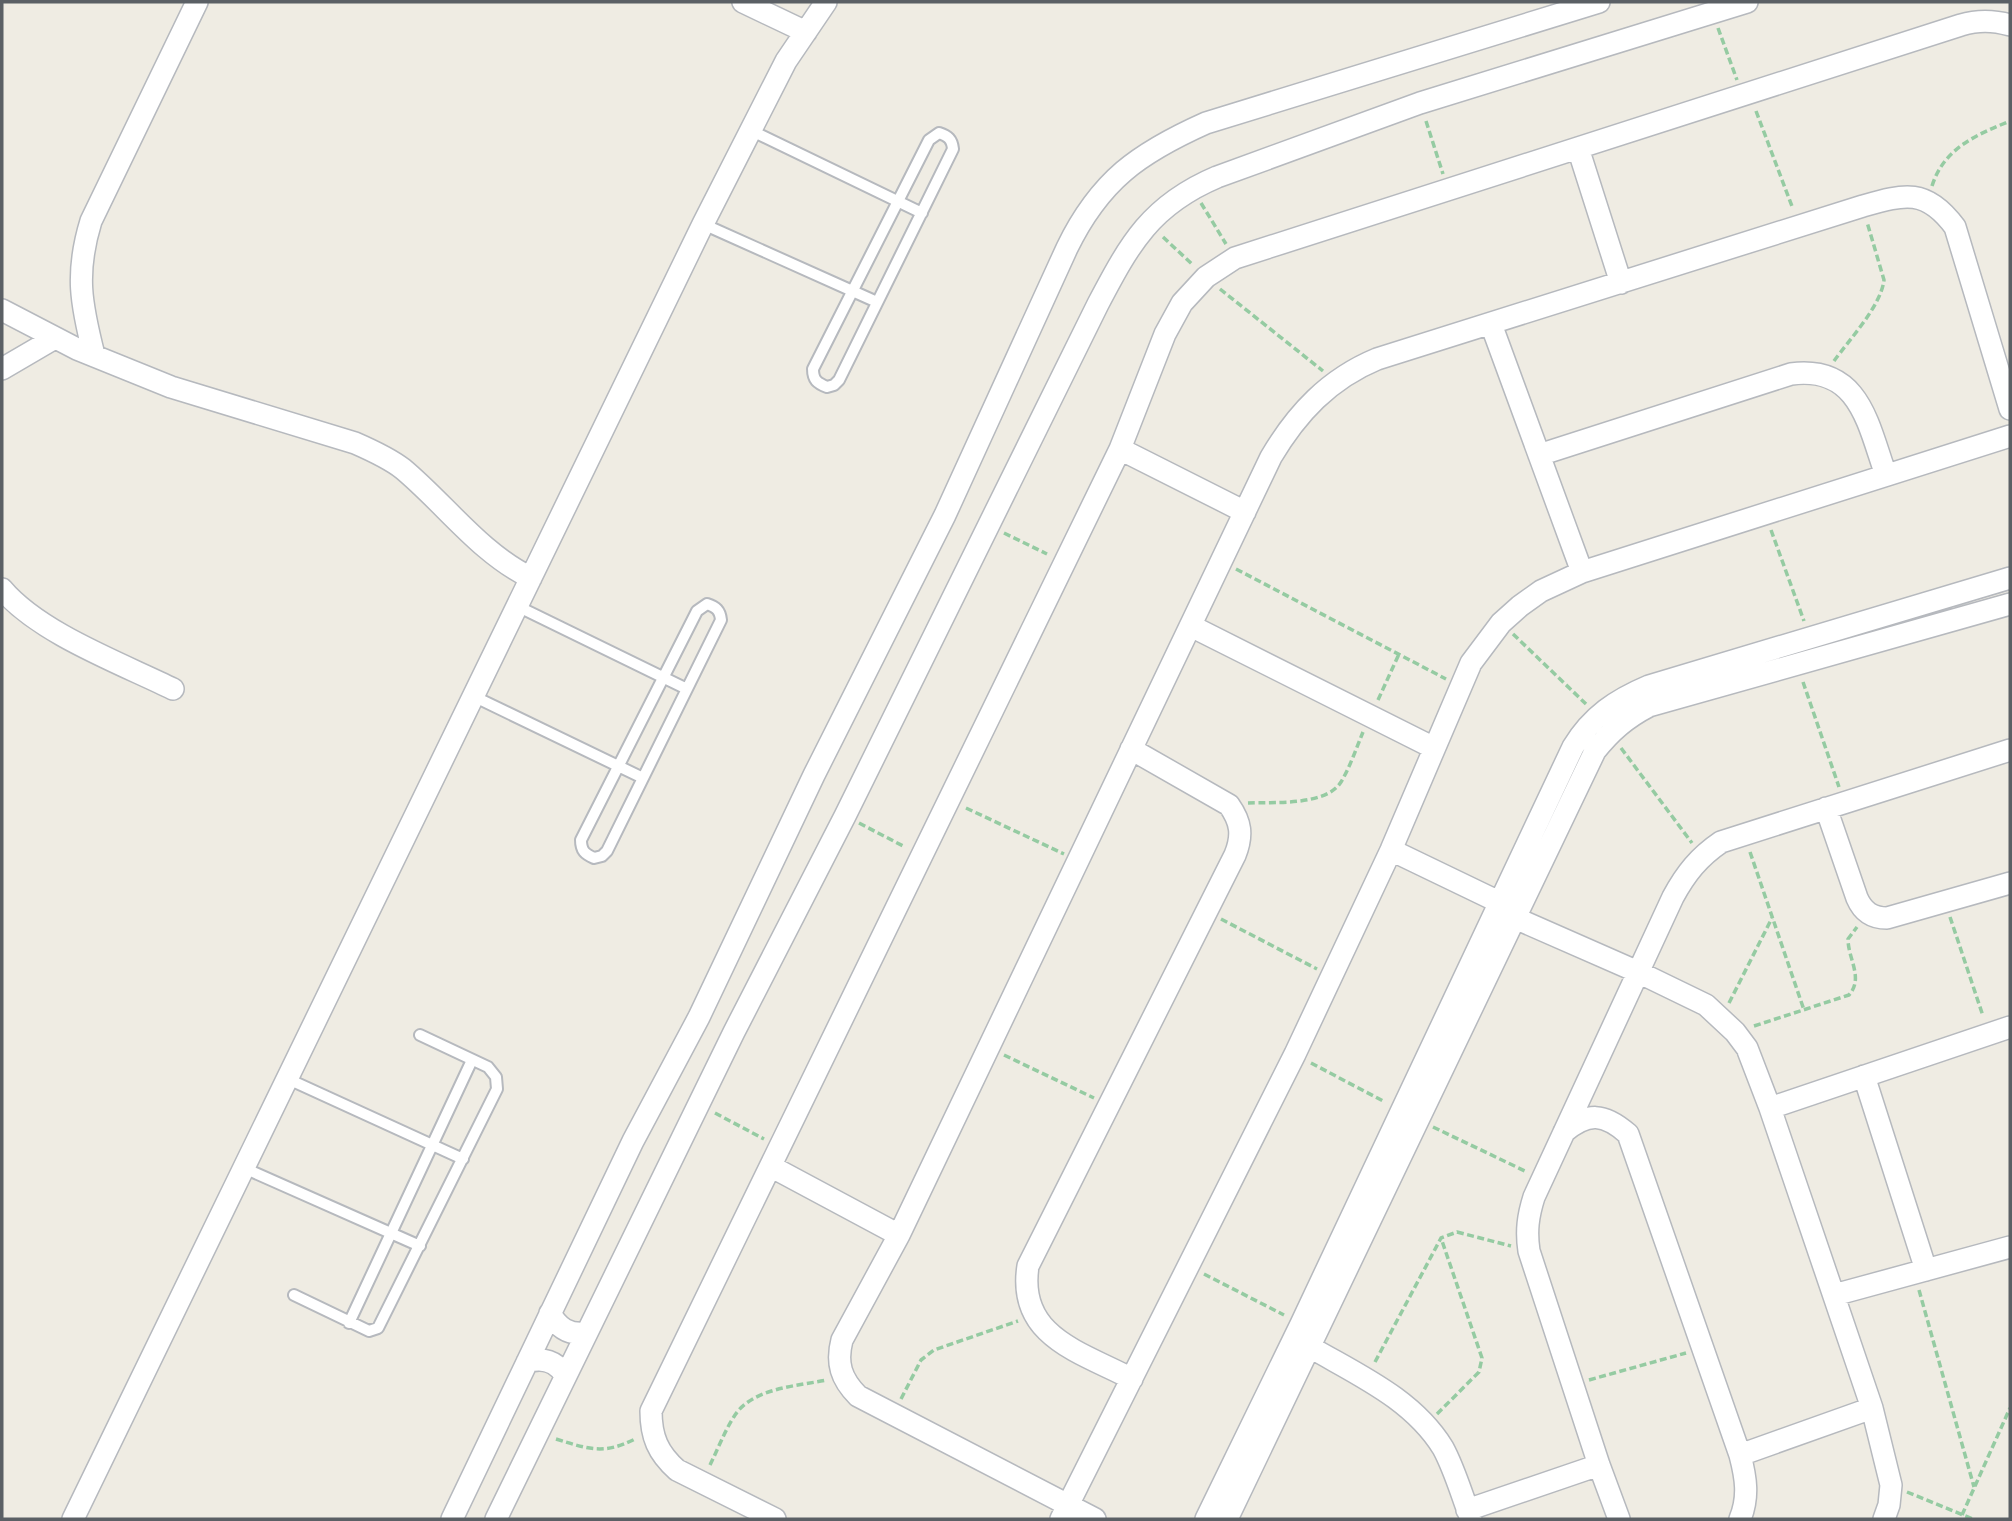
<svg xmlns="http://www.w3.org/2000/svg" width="2012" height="1521" viewBox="0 0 2012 1521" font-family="'Fira Sans',sans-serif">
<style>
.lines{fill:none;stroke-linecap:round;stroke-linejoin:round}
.service-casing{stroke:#b6b9be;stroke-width:14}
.minor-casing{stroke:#b6b9be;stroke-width:24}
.path{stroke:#95cba2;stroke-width:3.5;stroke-dasharray:7 3.5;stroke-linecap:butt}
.service{stroke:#fff;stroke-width:10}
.minor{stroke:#fff;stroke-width:21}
</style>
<rect width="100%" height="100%" fill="#efece3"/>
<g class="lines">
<!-- service casing -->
<g class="service-casing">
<path id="service" d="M752,131L922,213
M939,133C948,136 952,139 953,149L839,380L834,385L827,387C817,383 813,380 813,369L929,140Z
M703,224L877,302
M707,604C716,607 720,610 721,620L607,851L602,856L594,858C585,854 581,851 581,840L697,611Z
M517,606L687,689
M473,696L643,778
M288,1079L463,1159
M244,1168L420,1246
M294,1295L369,1331L378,1328L497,1089L496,1077L488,1067L420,1035
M349,1323L472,1060"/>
</g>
<!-- minor casing -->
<g class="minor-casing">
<path id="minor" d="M743,2L806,32
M1578,148L1621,283
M2,310L77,349L171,387L355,443C371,450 389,458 403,469C446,505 480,553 531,578
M1491,324L1582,572
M94,355C81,304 75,273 91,221L197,2
M2,369L55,338
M1120,449L1245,512
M1539,455L1791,374C1860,365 1868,425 1886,475
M2,589C39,633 120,663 173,689
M1191,626L1434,748
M1131,749L1229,805C1241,822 1243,835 1235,855L1028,1266C1017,1337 1081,1352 1132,1379
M1826,808L1857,898C1863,912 1873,918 1887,918L2010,883
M1391,850L1501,903
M1515,918L1638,972L1706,1005L1735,1032L1747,1048L1770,1108L1872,1408L1891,1485L1889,1505L1884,1519
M1864,1076L1926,1270
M1770,1108L2010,1027
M1564,1132C1588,1112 1604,1113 1628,1134L1740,1455C1746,1478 1749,1497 1740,1519
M772,1167L899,1235
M1834,1295L2010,1247
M550,1313C558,1328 569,1335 586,1333
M1310,1347C1358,1375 1413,1399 1443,1448C1455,1470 1462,1496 1471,1519
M527,1362C543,1357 556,1361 565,1375
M1740,1455L1872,1408
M1467,1510L1599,1465
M73,1519L703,224L786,61L826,2
M452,1519L633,1141L699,1017L814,775L945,515L1067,248C1100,180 1139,153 1206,123L1599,2
M496,1519L734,1032L845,816L1098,304C1130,243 1151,205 1217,177L1420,103L1747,2
M775,1519L677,1470C658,1453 651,1437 651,1411L1120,449L1165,334L1182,303L1206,277L1235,258L1961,25C1978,20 1992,20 2010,25
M1061,1519L1295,1054L1391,850L1471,663L1501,623L1520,606L1541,591L1582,572L2010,436
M1095,1519L858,1396C841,1379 836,1363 842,1340L899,1235L1271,457C1297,413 1329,379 1377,359L1863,206C1905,194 1926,188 1955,227L2010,409
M1206,1519L1301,1324L1573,747C1592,716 1616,700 1649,686L2010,578
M1227,1519L1595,751C1611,731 1626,718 1649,706L2010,604
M1619,1519L1599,1465L1529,1251C1526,1231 1528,1216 1534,1197L1673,897C1686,873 1699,857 1721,842L2010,750"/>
</g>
<!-- path -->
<path class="path" d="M1718,28L1737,80
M1756,111L1793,209
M1426,121L1443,174
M1932,186C1944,148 1976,135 2010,121
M1201,203L1226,244
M1163,237L1193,265
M1220,289L1323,371
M1834,361C1849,340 1881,306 1884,280L1867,222
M1771,530L1804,621
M1004,533L1047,554
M1236,569L1446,679
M1513,634L1586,704
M1803,682L1839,787
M1378,700L1399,654
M1621,748L1692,843
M1248,803C1274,802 1326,806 1341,782C1350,767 1356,749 1363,732
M966,808L1064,854
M859,823L905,847
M1750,852L1804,1010
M1950,917L1983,1016
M1221,919L1317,969
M1729,1003L1772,918
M1754,1026L1849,995C1864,978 1848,959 1848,939L1857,927
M1004,1055L1094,1098
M1311,1063L1385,1102
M715,1113L764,1139
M1433,1127L1527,1172
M1204,1274L1284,1315
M1919,1290L1974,1487
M1375,1362L1441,1238L1457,1232L1511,1246
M1589,1380L1686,1353
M901,1399L921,1360L934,1350L1018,1321
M1437,1414L1479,1372L1482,1358L1441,1238
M556,1439C588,1449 604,1455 635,1439
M710,1465C718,1449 725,1430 735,1415C753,1388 797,1386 827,1380
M1907,1492L1973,1519
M1962,1515L2010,1408"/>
<!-- service -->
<use href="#service" class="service"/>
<!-- minor -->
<use href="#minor" class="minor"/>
</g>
<!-- border -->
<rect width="2012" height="1521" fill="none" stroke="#5b6065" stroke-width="7"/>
</svg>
